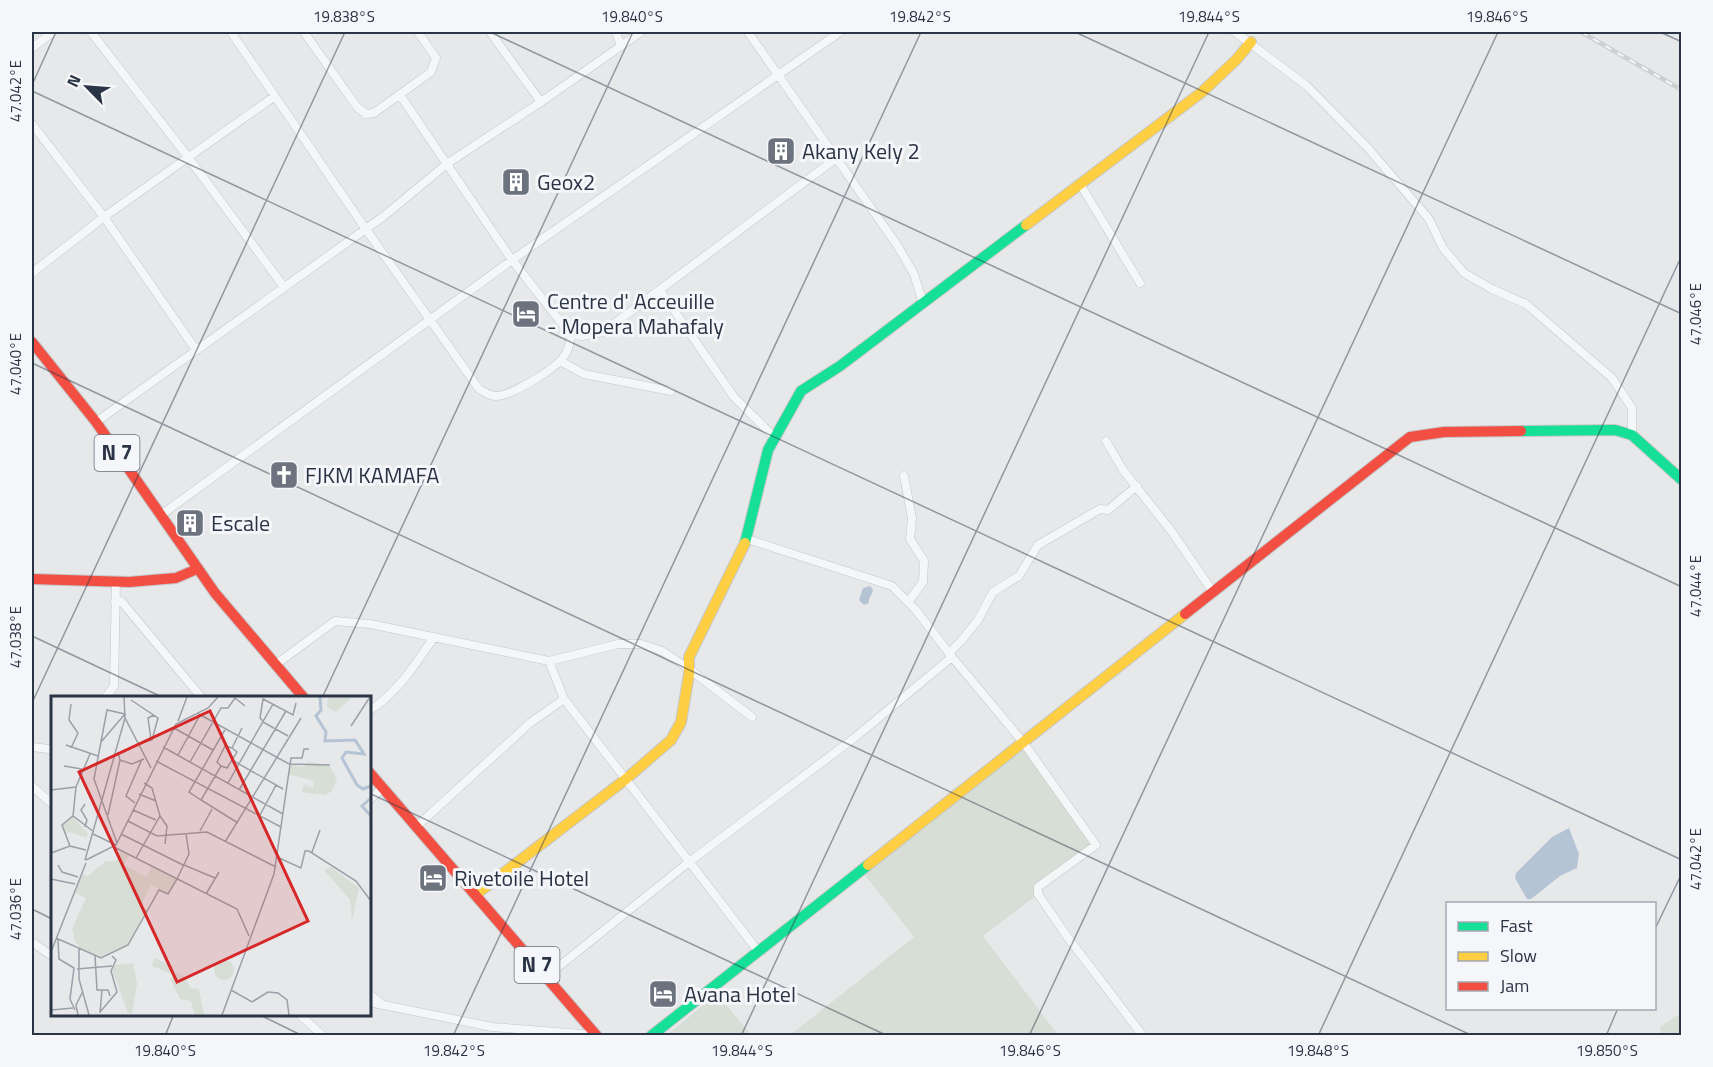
<svg xmlns="http://www.w3.org/2000/svg" width="1713" height="1067" viewBox="0 0 1713 1067" font-family="'Titillium Web',sans-serif">
<style>
.green{fill:#d6ded6}
.water{fill:#b4c4d5}
.lines{fill:none;stroke-linecap:round;stroke-linejoin:round}
.street-casing{stroke:#c4c6c8;stroke-width:9}
.fast-casing{stroke:#c4c6c8;stroke-width:12}
.slow-casing{stroke:#c4c6c8;stroke-width:12}
.jam-casing{stroke:#c4c6c8;stroke-width:12}
.street{stroke:#f5f6f7;stroke-width:8}
.fast{stroke:#16e098;stroke-width:10}
.slow{stroke:#ffcf43;stroke-width:10}
.jam{stroke:#f24e42;stroke-width:10}
.rail-casing{stroke:#cecfd2;stroke-width:4.5}
.rail{stroke:#f4f6f9;stroke-width:2;stroke-dasharray:7;stroke-linecap:butt}
.ticks{fill:none;stroke:#2b3445;stroke-width:1.5;stroke-opacity:0.45}
.labels{text-anchor:middle;stroke-width:6;stroke-linejoin:round;paint-order:stroke}
.shield{fill:#f4f6f9;stroke:#676e7b;stroke-width:1.5}
.shield-label{font-size:21px;font-weight:bold;fill:#2b3445}
.poi-label{font-size:22px;fill:#2b3445;stroke:#f4f6f9;text-anchor:start}
.inset-river{fill:none;stroke:#b4c4d5;stroke-width:3}
.inset-road{fill:none;stroke:#9ba0a8;stroke-width:1.5}
.view{fill:#d62828;fill-opacity:0.15;stroke:#d62828;stroke-width:3}
.inset-edge{fill:none;stroke:#2b3445;stroke-width:3}
.neatline{fill:none;stroke:#2b3445;stroke-width:2}
.ticks-label{font-size:15px;text-anchor:middle;fill:#2b3445}
</style>
<rect width="100%" height="100%" fill="#e6e8ea"/>
<!-- green -->
<path class="green" d="M1023,742L1096,845L1038,887V894L983,936L1058,1035L789,1036L914,937L861,870Z
M717,994L751,1035H669L668,1034Z
M1681,1013V1035H1661L1660,1027Z"/>
<!-- water -->
<path class="water" d="M870,586L873,590C872,595 868,598 869,603L864,605L859,600L863,588Z
M1569,828L1579,854L1577,868L1560,876L1531,899H1527L1515,878L1516,873L1552,837Z"/>
<g class="lines">
<!-- street casing -->
<g class="street-casing">
<path id="street" d="M91,32L188,157L284,287
M231,32L365,228L479,389C485,392 489,396 496,396C511,396 560,367 566,353C569,348 570,341 571,335
M304,32L357,107L366,114L374,113L431,72L436,58L418,32
M490,32L541,102
M616,32L621,46
M748,32L897,245L914,274L923,303
M1235,32L1307,86L1367,147L1429,219L1443,248L1464,273L1492,289L1526,304L1612,378L1632,408V435
M32,48L53,32
M400,95L512,260L571,335L583,336L603,332L838,157
M32,124L104,217L196,350
M1080,184L1140,283
M32,273L104,217L275,96
M660,290L734,397L775,438
M560,361L584,374L671,391
M96,422L384,216L448,163L541,102L641,32
M1106,441L1123,470L1172,532L1213,592
M904,476L912,518L910,539L924,561L923,582L908,602
M161,515L512,260L840,32
M747,539L892,586L915,609L952,657L1023,742L1096,845L1038,887V894L1066,935L1143,1036
M115,601H121L202,698
M949,653L961,641L978,620L993,592L1019,576L1038,545L1100,509L1108,510L1137,486
M549,661L564,699L758,951
M275,665L335,621L370,624L549,661L618,644H641L662,651L689,669L752,717
M105,698L114,686L116,581
M369,711C397,693 415,665 434,637
M32,747L49,749L52,751
M32,786L52,804
M369,800L383,788
M417,826L530,723L564,699
M32,942L52,956
M547,976L689,862L853,739L952,657
M369,994L382,1004
M369,1002L492,1027L596,1035
M299,1014L323,1036"/>
</g>
<!-- fast casing -->
<g class="fast-casing">
<path id="fast" d="M1521,431L1615,430L1632,435L1682,480
M745,543L768,450L801,391L840,366L1026,225
M651,1036L868,865"/>
</g>
<!-- slow casing -->
<g class="slow-casing">
<path id="slow" d="M1026,225L1202,92L1236,60L1251,42
M868,865L1185,614
M475,895L626,779L671,740L681,722L689,674V657L745,543"/>
</g>
<!-- jam casing -->
<g class="jam-casing">
<path id="jam" d="M32,342L96,422L215,593L304,698
M32,579L129,582L176,578L197,569
M1185,614L1410,437L1444,432L1521,431
M369,772L597,1036"/>
</g>
<!-- street -->
<use href="#street" class="street"/>
<!-- fast -->
<use href="#fast" class="fast"/>
<!-- slow -->
<use href="#slow" class="slow"/>
<!-- jam -->
<use href="#jam" class="jam"/>
<!-- rail casing -->
<g class="rail-casing">
<path id="rail" d="M1581,32L1682,90"/>
</g>
<!-- rail -->
<use href="#rail" class="rail"/>
</g>
<!-- ticks -->
<path class="ticks" d="M490,32L1682,587M1075,32L1682,314M1660,32L1682,42M32,85L56,32M32,91L1682,860M32,363L1473,1036M32,636L164,698M322,698L633,32M32,703L345,32M369,793L888,1036M32,909L52,919M1654,931L1682,873M258,1014L303,1036M165,1036L174,1014M453,1036L921,32M741,1036L1209,32M1029,1036L1498,32M1318,1036L1682,255M1606,1036L1618,1008"/>
<!-- icons -->
<defs>
<g id="building-square" transform="scale(1.5)"><rect x="-9" y="-9" width="18" height="18" rx="4" fill="#6c737f" stroke="#f4f6f9"/><path d="M-4-6H4V6H1V3H-1V6H-4ZM-2.5-4.3h1.7v1.8h-1.7ZM.8-4.3h1.7v1.8H.8ZM-2.5-1h1.7V.8h-1.7ZM.8-1h1.7V.8H.8Z" fill="#fff"/></g>
<g id="hotel-square" transform="scale(1.5)"><rect x="-9" y="-9" width="18" height="18" rx="4" fill="#6c737f" stroke="#f4f6f9"/><path d="M-6-4.5h1.5V1H6V5H4.5V3h-9V5H-6ZM-4 0a1.8 1.8 0 1 1 3.6 0ZM.5 0V-2.5h3Q6-2.5 6 0Z" fill="#fff"/></g>
<g id="church-square" transform="scale(1.5)"><rect x="-9" y="-9" width="18" height="18" rx="4" fill="#6c737f" stroke="#f4f6f9"/><path d="M-1.2-6h2.4v3.5h3.3v2.4h-3.3V6h-2.4V-.1h-3.3v-2.4h3.3Z" fill="#fff"/></g>
</defs>
<g fill-rule="evenodd">
<use href="#building-square" x="781" y="151"/>
<use href="#building-square" x="516" y="182"/>
<use href="#hotel-square" x="526" y="314"/>
<use href="#church-square" x="284" y="475"/>
<use href="#building-square" x="190" y="523"/>
<use href="#hotel-square" x="433" y="878"/>
<use href="#hotel-square" x="663" y="994"/>
</g>
<g class="labels">
<!-- shield labels -->
<g class="shield">
<rect x="94.5" y="435" width="45" height="36" rx="4.5"/>
<rect x="514.5" y="947" width="45" height="36" rx="4.5"/>
</g>
<g class="shield-label">
<text x="117" y="460">N 7</text>
<text x="537" y="972">N 7</text>
</g>
<!-- poi labels -->
<g class="poi-label">
<text x="802" y="159">Akany Kely 2</text>
<text x="537" y="190">Geox2</text>
<text x="547" y="309">Centre d' Acceuille<tspan x="547" dy="25">- Mopera Mahafaly</tspan></text>
<text x="305" y="483">FJKM KAMAFA</text>
<text x="211" y="531">Escale</text>
<text x="454" y="886">Rivetoile Hotel</text>
<text x="684" y="1002">Avana Hotel</text>
</g>
</g>
<!-- overview -->
<g transform="translate(51 696)">
<rect width="320" height="320" fill="#e6e8ea"/>
<path d="M301,1L285,16L276,11L277,2ZM256,66L278,69L286,83L280,96L273,99L251,96L253,88L262,92L263,85L237,78L239,68L253,71ZM22,121L37,138L35,142L19,136L13,138L11,130ZM70,156L78,160L73,169L95,181L101,170L126,183L117,198L100,189L89,210L97,214L77,249L50,262L30,253L24,245L21,233L35,202L24,197L31,178L37,180L55,165H65ZM280,171L308,192L301,224L299,204L273,174ZM103,262L122,270V278L101,270ZM163 274a10 10 0 1 1 20 0a10 10 0 1 1-20 0ZM82,267L86,288L81,317H77L61,274L64,269ZM127,277L135,282L139,292L148,293L153,319H144L140,305L129,303L119,283Z" fill="#d6ded6"/>
<path class="inset-river" d="M269,1L270,14L265,20L275,36L274,45L304,44L313,58L295,56L291,62L306,89L312,93L320,90M320,102L311,110L320,120"/>
<path class="inset-road" d="M73,1L74,22L100,72M80,4L107,22L101,44L87,48M146,17L238,68L279,69M127,25L136,1M212,25L209,22L212,3L242,19L245,7M212,26L237,40M300,30L319,1M123,32L162,54M100,44L97,22L103,19M50,46L74,18L56,14L43,83L66,147M15,49L47,60M112,51L232,118M20,52L27,37L18,24L20,8M181,52L191,32M127,59L149,19M69,64L81,68L93,63M181,64L232,93M105,65L230,131M139,66L170,12H177L184,2L194,10M13,70L31,73M170,70L150,104L187,127M170,70L176,72L186,56L181,52M170,70L166,66L174,50L181,52M93,87L101,92L109,120L116,130L114,148M177,87L222,8M0,94L25,91M188,94L235,15M88,98L105,105M150,104L138,96L175,32M84,107L75,100L91,63M82,114L105,124M57,119L69,64L67,56M22,120L25,91L39,58M208,121L225,89M77,125L106,140L156,136L225,171M34,131L36,124L30,114L34,108M149,135L161,113M42,138L65,149M70,138L132,169M174,146L250,22M63,151L186,213L198,240M35,154L19,150L11,129L22,120L43,136M261,156L269,134M0,157L19,150M226,161L250,172L254,155H258L305,185L320,205M85,162L109,120M34,164L74,22M35,164L65,149L125,28L157,12L167,1M7,169L11,176L27,181M133,169L164,182M0,183L24,188M155,198L168,176M5,242L50,262L77,249L108,194L117,198L126,183L138,158L135,138M7,244L8,263L23,272L19,303L24,314M28,252V283L38,319M0,256L35,167M44,260L46,294H57L59,300M26,273L61,270M180,294L201,306L217,296L227,297L236,304L238,319M0,314L22,312M49,316L66,296L60,275L65,264L61,260M49,317L51,294M27,319L25,309L32,295M171,319L223,178L240,62H251L253,53H258"/>
<path class="view" d="M159,15L257,225L126,286L28,76Z"/>
<rect width="320" height="320" class="inset-edge"/>
</g>
<!-- border -->
<rect width="1713" height="1067" fill="none" stroke="#f4f6f9" stroke-width="66"/>
<!-- legend -->
<rect x="1446" y="902" width="210" height="108" fill="#f4f6f9" stroke="#a4a8b1" stroke-width="1.5"/>
<rect x="1458" y="922" width="30" height="9" fill="#16e098" stroke="#a4a8b1" stroke-width="1.5"/>
<text x="1500" y="932" font-size="18" fill="#2b3445">Fast</text>
<rect x="1458" y="952" width="30" height="9" fill="#ffcf43" stroke="#a4a8b1" stroke-width="1.5"/>
<text x="1500" y="962" font-size="18" fill="#2b3445">Slow</text>
<rect x="1458" y="982" width="30" height="9" fill="#f24e42" stroke="#a4a8b1" stroke-width="1.5"/>
<text x="1500" y="992" font-size="18" fill="#2b3445">Jam</text>
<!-- north arrow -->
<g transform="translate(87 87) rotate(295)" stroke="#f4f6f9" stroke-width="4.5" paint-order="stroke">
<path d="M0-4.5L10 22L0 15L-10 22Z" fill="#2b3445"/>
<text y="-9" font-size="16" font-weight="bold" text-anchor="middle" fill="#2b3445">N</text>
</g>
<rect x="33" y="33" width="1647" height="1001" class="neatline"/>
<g class="ticks-label">
<text x="344" y="22">19.838°S</text>
<text x="632" y="22">19.840°S</text>
<text x="920" y="22">19.842°S</text>
<text x="1209" y="22">19.844°S</text>
<text x="1497" y="22">19.846°S</text>
<text transform="translate(16 91) rotate(-90)" y="5">47.042°E</text>
<text transform="translate(1696 314) rotate(-90)" y="5">47.046°E</text>
<text transform="translate(16 364) rotate(-90)" y="5">47.040°E</text>
<text transform="translate(1696 586) rotate(-90)" y="5">47.044°E</text>
<text transform="translate(16 637) rotate(-90)" y="5">47.038°E</text>
<text transform="translate(1696 859) rotate(-90)" y="5">47.042°E</text>
<text transform="translate(16 909) rotate(-90)" y="5">47.036°E</text>
<text x="165" y="1056">19.840°S</text>
<text x="454" y="1056">19.842°S</text>
<text x="742" y="1056">19.844°S</text>
<text x="1030" y="1056">19.846°S</text>
<text x="1318" y="1056">19.848°S</text>
<text x="1607" y="1056">19.850°S</text>
</g>
</svg>
